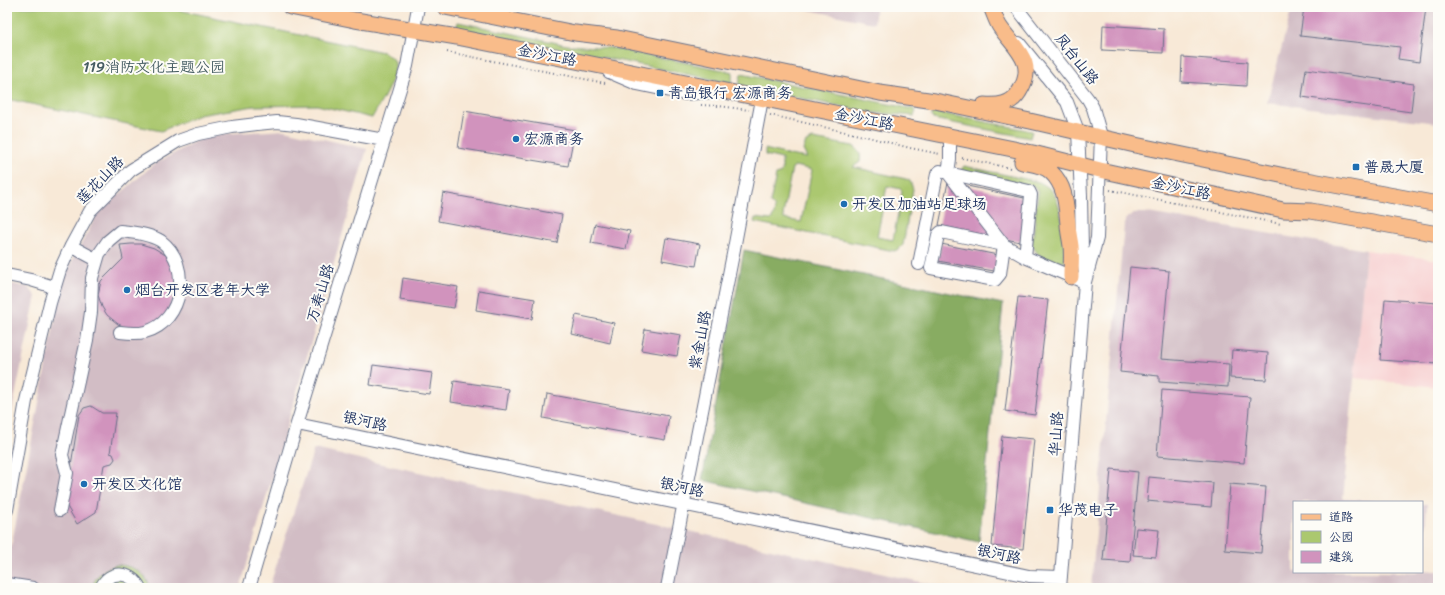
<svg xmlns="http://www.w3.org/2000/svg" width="1445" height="595" viewBox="0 0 1445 595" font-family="Sriracha,'LXGW WenKai TC',sans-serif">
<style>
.built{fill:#f7cfd0}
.industrial{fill:#d2bdc5}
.green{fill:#abc86f;stroke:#637c66;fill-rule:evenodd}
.forest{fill:#88ac62;stroke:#526e60}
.building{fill:#d193bd}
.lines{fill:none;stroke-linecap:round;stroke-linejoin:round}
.minor-casing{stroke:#687088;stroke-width:14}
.major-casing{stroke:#687088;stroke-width:17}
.path{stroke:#687088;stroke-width:2;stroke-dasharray:1 3;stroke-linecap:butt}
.minor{stroke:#fff;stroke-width:12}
.major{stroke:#f9bc8a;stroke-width:15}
.poi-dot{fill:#1f6fb2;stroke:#fdfcf7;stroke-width:1.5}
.labels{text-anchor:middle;stroke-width:4;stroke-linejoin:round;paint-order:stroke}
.street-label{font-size:15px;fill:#1b2f5e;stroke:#fdfcf7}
.park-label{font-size:15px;fill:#465d63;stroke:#fdfcf7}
.poi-label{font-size:15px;fill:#1b2f5e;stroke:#fdfcf7;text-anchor:start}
</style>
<rect width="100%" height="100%" fill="#fdfcf7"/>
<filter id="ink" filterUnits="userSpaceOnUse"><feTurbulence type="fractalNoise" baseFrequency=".025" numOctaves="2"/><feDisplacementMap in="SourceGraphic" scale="8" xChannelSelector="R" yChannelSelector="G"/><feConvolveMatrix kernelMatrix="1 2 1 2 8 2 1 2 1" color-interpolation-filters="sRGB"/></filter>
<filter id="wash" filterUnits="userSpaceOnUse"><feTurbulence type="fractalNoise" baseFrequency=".012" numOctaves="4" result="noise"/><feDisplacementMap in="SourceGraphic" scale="16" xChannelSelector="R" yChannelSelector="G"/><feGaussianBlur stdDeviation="0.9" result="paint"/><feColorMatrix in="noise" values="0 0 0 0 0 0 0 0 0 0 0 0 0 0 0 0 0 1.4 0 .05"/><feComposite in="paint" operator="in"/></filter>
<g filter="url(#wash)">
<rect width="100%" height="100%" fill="#f8e9d7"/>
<!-- built -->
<path class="built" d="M1366,250L1438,260V443L1435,442L1437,387L1354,378Z"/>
<!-- industrial -->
<path class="industrial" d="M794,7H876L874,23Z
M1292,7H1438V123L1267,103Z
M284,130L367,149L240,588H7V568L63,278L98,213L153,165L207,135Z
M1136,213H1148L1366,250L1343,499L1396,502H1294V572H1422V504H1427L1422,570L1438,571V588H1091L1124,225L1127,218Z
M7,283L28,287L36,296L7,434Z
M314,449L948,588H269Z"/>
<!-- green -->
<path class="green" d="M7,7H164L383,52C387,55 394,58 395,63C397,78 379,105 372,118L317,105L254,106L199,115L161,131L7,99Z
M458,22L567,45L612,48L733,72L731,83L456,28Z
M741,74L913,109L916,111L914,116L866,112L739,85Z
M935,112L1032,131L1030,138L933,119L931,116L932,113Z
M813,139L853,146C860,150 861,154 860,162L853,167L906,179L910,181L913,189L903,245L899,249L894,251L754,222L755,218L771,220C775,215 777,206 770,203L776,175L781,173L782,168V159L765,155V149L789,155L807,158L803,150L806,142ZM795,166L812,170L801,222L784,219L783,215L792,168ZM887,186L901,189L902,192L893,240L877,237Z
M964,166L1039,182C1045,185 1050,188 1054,194C1062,208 1066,245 1065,262C1048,262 1041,261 1032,245L1038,193L1034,186L961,170Z
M116,565C131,565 146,572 150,588H92C95,575 104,569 116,565Z"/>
<!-- forest -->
<path class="forest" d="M744,250L1003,304L979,542L702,480Z"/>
<g id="blocks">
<!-- building -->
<path class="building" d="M1304,7H1426L1419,62L1398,59L1400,47L1300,36Z
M1103,25L1164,29L1163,53L1102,50Z
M1182,57L1247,62L1246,86L1181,82Z
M1306,69L1414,84L1411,112L1302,97Z
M464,111L575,130L568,166L458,148Z
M948,182L1029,199L1020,242L939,225Z
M443,193L562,215L557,243L438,221Z
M595,224L630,231L626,249L591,243Z
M666,238L700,244L696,266L662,260Z
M131,244H141L154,248L167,256L177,278L167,314L149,327L128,328L118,324L107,315L102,307L98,295L101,281L123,259L120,245Z
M941,244L998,255L994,271L938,261Z
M1130,267L1169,271L1161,359L1229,364L1228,387L1159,382V376L1120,372Z
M403,278L458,287L454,308L400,300Z
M479,290L535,299L532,319L476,310Z
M1018,297L1048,300L1035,415L1005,411Z
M1385,299L1438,303V364L1380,360Z
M576,315L614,323L610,343L572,334Z
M645,329L681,335L677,356L641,350Z
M1232,350L1268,353L1266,380L1230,378Z
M373,365L432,373L429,394L370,385Z
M454,381L509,389L506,410L451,402Z
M1162,390L1250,397L1244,463L1157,456Z
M547,394L669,416L665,440L543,418Z
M91,406L102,413H116L110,453L113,454L115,459L112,463L104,465L96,512L77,524L65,503L79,415L84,408Z
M1002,436L1034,439L1023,549L992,546Z
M1111,469L1138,472L1130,562L1103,560Z
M1149,477L1213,483L1211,507L1147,501Z
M1230,484L1266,487L1261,553L1225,550Z
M1136,528L1159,530L1156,557L1133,555Z"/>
</g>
</g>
<g filter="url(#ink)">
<use href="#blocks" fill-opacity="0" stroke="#687088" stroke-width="1"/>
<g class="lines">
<!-- minor casing -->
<g class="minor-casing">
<path id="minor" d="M1016,7L1088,99L1093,108L1101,136L1097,238L1085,282L1060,588
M1019,43L1067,102L1078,131L1081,196L1082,249L1085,275
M609,72L637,84L685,94L713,92
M950,136V159L948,173L1029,191L1031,195L1025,257
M71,246L97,260
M919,264L937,174L940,171L948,173L1004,245L1000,274L995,280L931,268L938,235L941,232L1004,245L1025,257L1079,280
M7,275L31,280L54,287
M297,424L1029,576L1061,577
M7,510L26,401L50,303L60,270L71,246L90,211L131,170L178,141L198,134L232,127L257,124L277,122L296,124L384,140
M60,510L67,473L62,455L87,340L91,312L92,278L99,254L108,241L120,231C132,232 150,234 161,241C192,264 184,322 145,332C137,334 128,333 120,332
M7,584L33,588
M101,588C109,569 131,571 140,588
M249,588L297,424L407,66L418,7
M667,588L734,249L762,99"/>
</g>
<!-- major casing -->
<g class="major-casing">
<path id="major" d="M290,7L355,20L457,37L1033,153L1100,170L1283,210L1311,211L1438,234
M445,7L575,33L617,38L880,93L935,101L1030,121L1135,145L1285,176L1438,204
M984,105C998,106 1011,105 1019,92C1038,63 1015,49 1000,27C996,21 994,13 991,7
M1022,162C1032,164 1044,165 1051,172C1066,186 1066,206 1068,224C1068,231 1070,238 1071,246C1072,256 1071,266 1071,277"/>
</g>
<!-- path -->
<path class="path" d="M447,52L605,83
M701,105L719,106L749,110
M770,115L868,137L910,148L940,154
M962,158L1010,168
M1110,190L1281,224"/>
<!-- minor -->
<use href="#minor" class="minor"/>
<!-- major -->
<use href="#major" class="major"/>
</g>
</g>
<!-- markers -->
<g class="poi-dot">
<rect x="656" y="89" width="8" height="8" rx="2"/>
<circle cx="516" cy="139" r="4"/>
<rect x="1352" y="163" width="8" height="8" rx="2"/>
<circle cx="844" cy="204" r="4"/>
<circle cx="127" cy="290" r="4"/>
<circle cx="84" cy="484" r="4"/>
<rect x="1046" y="506" width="8" height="8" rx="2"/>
</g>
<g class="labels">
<!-- street labels -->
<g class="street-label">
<text transform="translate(547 55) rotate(11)" y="5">金沙江路</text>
<text transform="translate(1077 59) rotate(52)" y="5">凤台山路</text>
<text transform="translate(864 119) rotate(11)" y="5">金沙江路</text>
<text transform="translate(100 180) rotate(-46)" y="5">莲花山路</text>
<text transform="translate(1181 188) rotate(12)" y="5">金沙江路</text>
<text transform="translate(320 293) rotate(-73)" y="5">万寿山路</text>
<text transform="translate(700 340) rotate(-79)" y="5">紫金山路</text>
<text transform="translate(365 421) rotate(12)" y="5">银河路</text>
<text transform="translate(1056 434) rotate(-86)" y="5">华山路</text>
<text transform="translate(682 487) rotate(12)" y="5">银河路</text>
<text transform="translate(999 554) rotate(12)" y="5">银河路</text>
</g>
<!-- park labels -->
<g class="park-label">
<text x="154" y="72">119消防文化主题公园</text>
</g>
<!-- poi labels -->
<g class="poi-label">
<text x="668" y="98">青岛银行 宏源商务</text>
<text x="524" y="144">宏源商务</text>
<text x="1364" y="172">普晟大厦</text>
<text x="852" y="209">开发区加油站足球场</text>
<text x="135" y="295">烟台开发区老年大学</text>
<text x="92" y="489">开发区文化馆</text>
<text x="1058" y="515">华茂电子</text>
</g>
</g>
<!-- margin -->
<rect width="1445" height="595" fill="none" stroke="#fdfcf7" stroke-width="24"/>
<!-- legend -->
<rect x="1293" y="501" width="130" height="72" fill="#fdfcf7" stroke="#a3aaba"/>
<rect x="1301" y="514" width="20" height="6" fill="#f9bc8a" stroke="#a3aaba"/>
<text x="1329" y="521" font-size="12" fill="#1b2f5e">道路</text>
<rect x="1301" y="531" width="20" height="12" fill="#abc86f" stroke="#a3aaba"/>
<text x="1329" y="541" font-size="12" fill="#1b2f5e">公园</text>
<rect x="1301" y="551" width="20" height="12" fill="#d193bd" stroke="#a3aaba"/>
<text x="1329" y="561" font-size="12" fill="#1b2f5e">建筑</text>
</svg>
